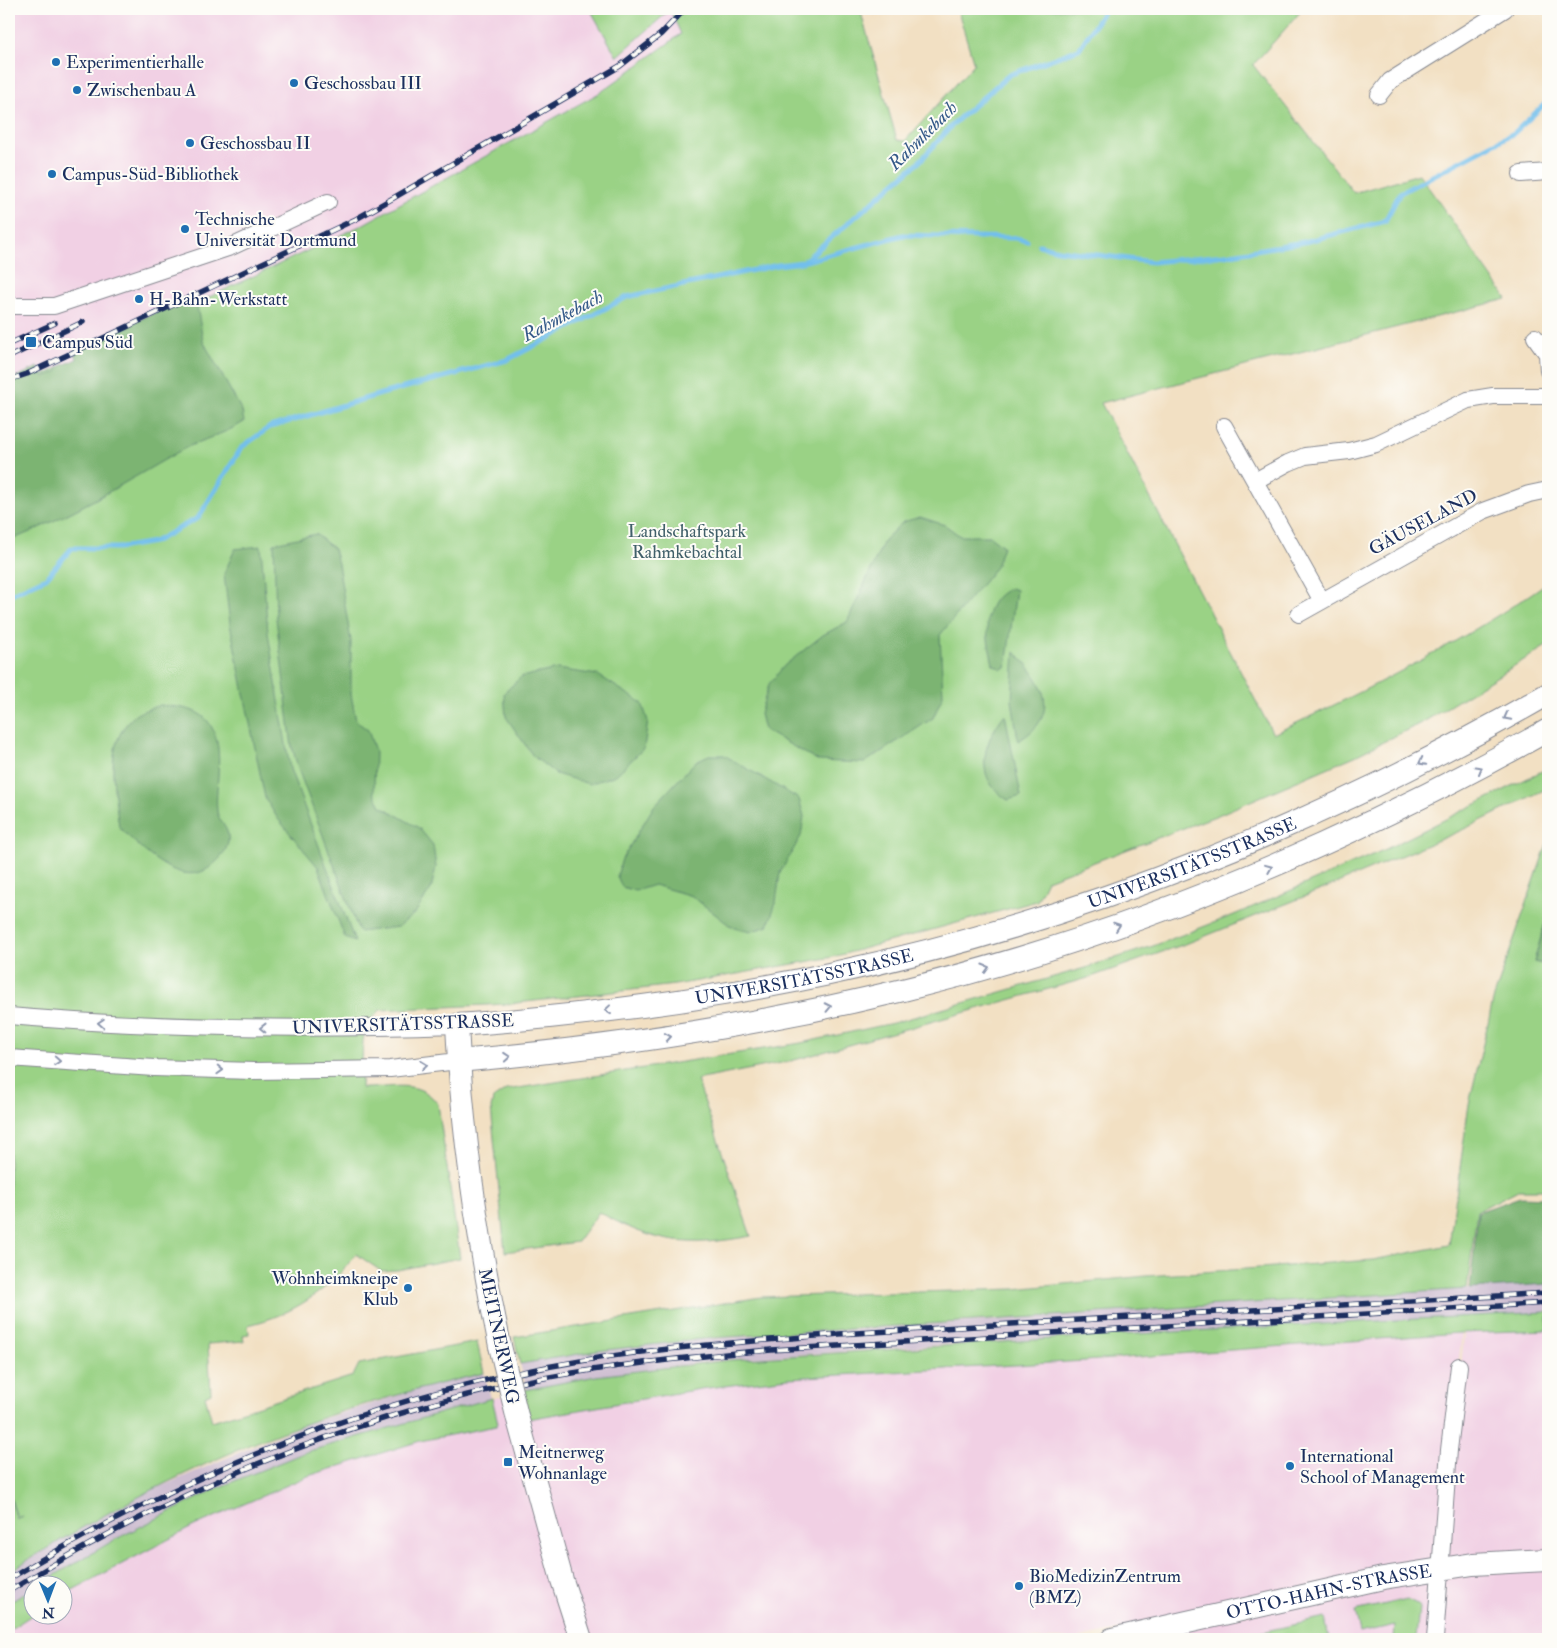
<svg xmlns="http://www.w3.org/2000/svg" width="1557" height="1648" viewBox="0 0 1557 1648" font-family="'IM FELL Double Pica',serif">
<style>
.built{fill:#f1d0e4;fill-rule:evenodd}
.industrial{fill:#cebed1}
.green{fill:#9ad285;stroke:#5a8072}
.forest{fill:#7bb472;stroke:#4b7268}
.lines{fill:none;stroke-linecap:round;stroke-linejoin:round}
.stream{stroke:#72bfec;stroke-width:5}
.street-casing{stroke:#868890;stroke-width:18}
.secondary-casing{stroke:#868890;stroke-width:24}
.street{stroke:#fff;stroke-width:16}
.secondary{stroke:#fff;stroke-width:22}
.rail-casing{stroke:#1b2f5e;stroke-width:5.5}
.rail{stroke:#fdfcf7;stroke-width:4;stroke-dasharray:11;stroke-linecap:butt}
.secondary-bridge-casing{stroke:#868890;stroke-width:24;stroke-linecap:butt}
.secondary-bridge{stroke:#fff;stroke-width:22}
.oneway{stroke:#8d97ae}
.poi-dot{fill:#1f6fb2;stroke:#fdfcf7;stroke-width:2}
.labels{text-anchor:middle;stroke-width:4;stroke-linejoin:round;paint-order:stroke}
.poi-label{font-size:18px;fill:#1b2f5e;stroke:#fdfcf7;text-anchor:start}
.street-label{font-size:18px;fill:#1b2f5e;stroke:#fdfcf7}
.park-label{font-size:18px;fill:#41606a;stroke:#fdfcf7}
.water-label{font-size:19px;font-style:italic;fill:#355a89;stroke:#fdfcf7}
</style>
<rect width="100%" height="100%" fill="#fdfcf7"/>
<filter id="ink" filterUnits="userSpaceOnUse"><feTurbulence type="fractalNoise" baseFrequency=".02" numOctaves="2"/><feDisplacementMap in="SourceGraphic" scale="10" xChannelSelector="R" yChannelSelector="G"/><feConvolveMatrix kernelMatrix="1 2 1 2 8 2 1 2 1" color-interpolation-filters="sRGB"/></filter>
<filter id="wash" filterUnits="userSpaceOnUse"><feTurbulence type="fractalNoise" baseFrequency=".0096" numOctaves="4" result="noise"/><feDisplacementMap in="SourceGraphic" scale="20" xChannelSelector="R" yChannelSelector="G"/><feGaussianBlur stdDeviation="1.12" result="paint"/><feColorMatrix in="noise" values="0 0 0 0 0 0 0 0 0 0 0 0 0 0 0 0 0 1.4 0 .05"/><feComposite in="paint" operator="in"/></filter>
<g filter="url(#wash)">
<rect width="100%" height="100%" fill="#f2e0c3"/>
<!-- built -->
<path class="built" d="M9,9H692L713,58L9,399Z
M1548,1330V1555L1444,1562L1464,1333Z
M1462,1333L1437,1561L1076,1639H584L522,1420L702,1389L789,1378L1111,1360Z
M508,1395L576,1639H9V1492L35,1577L220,1487L306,1452L418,1417ZM32,1586H62V1616H32Z
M1548,1567V1639H1134L1383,1584Z"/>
<!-- industrial -->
<path class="industrial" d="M1548,1284V1312L970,1343L720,1360L596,1376L527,1390L520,1364L597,1351L695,1340Z
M484,1373L491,1398L306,1452L228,1484L116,1539L38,1585L32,1586V1589L9,1603V1573L63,1538L150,1491L303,1425L416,1390Z"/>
<!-- green -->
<path class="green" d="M590,9H860L897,140L905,141L974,64L958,11L961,9H1303L1253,65L1354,193L1419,174L1507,299L1101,403L1273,734C1368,690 1463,642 1548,582V645L1425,721L1355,756L1218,815L1047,880L1037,901L833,957L675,985L508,1004L380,1010L366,1025L363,1041L361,1088C390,1089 418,1077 438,1104L460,1258L397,1270L381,1271L356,1254C329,1291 292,1315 248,1325L249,1334L243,1335L244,1341L208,1344L211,1393L205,1396L212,1421L353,1376L359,1364L477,1342L484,1373C422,1388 359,1404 299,1426C197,1463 100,1514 9,1572V1496L17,1519L22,1516L17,1518L9,1492V388L39,377L360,226L601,92L681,34L670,10L617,57Z
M1548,768V788L1460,831L1321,890L1188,943L1088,978L791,1061L697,1080L751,1236C688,1248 655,1244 599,1212L577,1242L505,1252L491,1108L493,1099L506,1090L801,1043L893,1023L1085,968L1153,946L1234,915L1386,849Z
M1548,841V913L1534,962L1548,965V1190H1518L1477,1211L1467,1289L712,1338L597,1351L520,1364L514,1337L761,1297L1014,1289L1146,1276L1373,1260L1449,1245L1469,1104L1494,997Z
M1548,1312V1330L1459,1333L1085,1361L788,1378L700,1389L522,1420L515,1392L596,1376L730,1360L1081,1337Z
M492,1398L498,1423L496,1426L420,1441L308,1476L194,1526L63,1595L62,1586L38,1585L116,1539L220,1487L306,1452Z
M32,1589V1615L9,1630V1603Z
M1407,1599L1417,1604L1419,1608L1416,1639H1394L1395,1625L1360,1633L1355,1611Z
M1325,1618L1329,1639H1229Z"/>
<!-- forest -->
<path class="forest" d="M195,294L203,341L242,411L244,422C223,435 199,440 178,452C123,484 68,517 9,541V378L16,377L38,367L44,377L58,371V367L77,359L74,350Z
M920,517L945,525L960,536H990L1003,546L996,567L940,635L943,695L933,718L864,763L819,761L764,730L760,714L769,684L785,665L823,635L847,622L885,539L903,522Z
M316,534L334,549L338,564L351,641V694L356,721L368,730L375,751L374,793L381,806L419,828L433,845L436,867L431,889L415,913L398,927L359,932L300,774L292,747L276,618L274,543Z
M261,546L268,633L290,769L355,942L345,938L318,867L278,819L265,798L230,624L224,574L235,549Z
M1011,588L1016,590L1006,667L1001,669L993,664C987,638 978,602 1011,588Z
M1015,652C1045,681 1062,716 1018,741L1012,700Z
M557,669L598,675L642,703L648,721L644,748L616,775L589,784L556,774L533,756L506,717L504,693L521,677Z
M160,705C175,707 194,707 206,719C228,744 214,783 217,811C218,820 227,827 228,835C230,845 223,856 216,862C184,895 143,850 119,827C115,791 102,744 134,716C140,711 152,708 160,705Z
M1005,714L1021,796L1008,800C972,778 983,742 1005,714Z
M709,755H724L799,799L804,816L801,836L780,873L776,902L768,926L749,932L729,925L692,896L654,885L635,891L622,887L617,876L622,859L654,806L696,761Z
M1548,913V965L1534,962Z
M1520,1197L1548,1198V1284L1470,1289L1478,1212Z"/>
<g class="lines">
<!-- stream -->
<path class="stream" d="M1039,245L1058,250L1152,262L1225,255L1304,242L1385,221L1400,193L1514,133L1548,101
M806,261L903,235L1016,238L1027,241
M9,595L46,578L72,548H119L154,542L198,518L242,447L270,427L381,394L507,360L627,297L778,265L803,262L920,161L955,122L1009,75L1079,49L1105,9"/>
</g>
</g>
<g filter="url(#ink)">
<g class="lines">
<!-- street casing -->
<g class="street-casing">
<path id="street" d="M1379,95L1390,81L1505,9
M1521,174L1548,172
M9,306H54L231,247L328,202
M1535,337L1547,354L1548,371
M1224,426L1322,601
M1255,481L1288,463L1305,456L1349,451L1376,444L1468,400L1493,396H1548
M1299,614L1483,511L1529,494L1548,490
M9,1016C158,1029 307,1030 457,1025
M9,1058L154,1068L253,1071L390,1069L458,1061
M1435,1639L1449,1450L1459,1366"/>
</g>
<!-- secondary casing -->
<g class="secondary-casing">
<g id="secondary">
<path d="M458,1061C608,1048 756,1026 903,990C1129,935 1345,844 1548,730"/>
<path id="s1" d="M500,1346C478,1241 462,1133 457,1025C582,1016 706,1000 829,974C1081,921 1326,822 1548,694"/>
<path d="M517,1416L562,1580L581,1639"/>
<path id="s2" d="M1112,1639L1383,1578L1473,1564L1548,1560"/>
</g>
</g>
<!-- street -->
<use href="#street" class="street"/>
<!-- secondary -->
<use href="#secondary" class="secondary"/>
<!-- rail casing -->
<g class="rail-casing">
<path id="rail" d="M9,344L55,323
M9,357L83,322
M9,380L27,374L356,219L395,197L620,66L661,34L685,9
M9,1579C190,1469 388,1391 598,1358C677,1346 759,1341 839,1334L1548,1293
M9,1591C174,1490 343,1419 533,1380C611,1365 691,1357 771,1350L1548,1303"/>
</g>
<!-- rail -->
<use href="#rail" class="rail"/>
<!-- secondary-bridge casing -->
<g class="secondary-bridge-casing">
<path id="secondary-bridge" d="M500,1346L517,1416"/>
</g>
<!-- secondary-bridge -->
<use href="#secondary-bridge" class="secondary-bridge"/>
</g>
<!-- one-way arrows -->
<defs><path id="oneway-chevron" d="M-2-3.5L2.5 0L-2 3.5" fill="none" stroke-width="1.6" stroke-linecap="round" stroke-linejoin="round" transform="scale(1.25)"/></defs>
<g class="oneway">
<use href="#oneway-chevron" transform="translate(1507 717) rotate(152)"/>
<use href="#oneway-chevron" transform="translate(1422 762) rotate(153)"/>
<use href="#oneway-chevron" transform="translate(1479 769) rotate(-29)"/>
<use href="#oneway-chevron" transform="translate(1269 868) rotate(-22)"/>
<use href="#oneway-chevron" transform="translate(1117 926) rotate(-19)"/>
<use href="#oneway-chevron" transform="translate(986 968) rotate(-17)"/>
<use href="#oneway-chevron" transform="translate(828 1007) rotate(-12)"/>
<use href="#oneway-chevron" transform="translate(608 1010) rotate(174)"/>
<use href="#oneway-chevron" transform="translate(101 1023) rotate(-176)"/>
<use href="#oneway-chevron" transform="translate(263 1028) rotate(-179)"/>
<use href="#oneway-chevron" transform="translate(668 1037) rotate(-9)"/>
<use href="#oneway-chevron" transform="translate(507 1057) rotate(-5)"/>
<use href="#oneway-chevron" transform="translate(57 1061) rotate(4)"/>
<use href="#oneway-chevron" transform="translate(424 1065) rotate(-7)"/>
<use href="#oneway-chevron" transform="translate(220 1070) rotate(2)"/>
</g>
</g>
<!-- markers -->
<g class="poi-dot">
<circle cx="56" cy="62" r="5"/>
<circle cx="294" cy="83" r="5"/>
<circle cx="77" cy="90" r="5"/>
<circle cx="190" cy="143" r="5"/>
<circle cx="52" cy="174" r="5"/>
<circle cx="185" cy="229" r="5"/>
<circle cx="139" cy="299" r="5"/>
<rect x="25" y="336" width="12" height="12" rx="2.5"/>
<circle cx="408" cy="1288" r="5"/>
<rect x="503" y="1457" width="10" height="10" rx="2.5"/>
<circle cx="1290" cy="1466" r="5"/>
<circle cx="1019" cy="1586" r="5"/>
</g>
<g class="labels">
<!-- poi labels -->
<g class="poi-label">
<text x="66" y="68">Experimentierhalle</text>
<text x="304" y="89">Geschossbau III</text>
<text x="87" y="96">Zwischenbau A</text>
<text x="200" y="149">Geschossbau II</text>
<text x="62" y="180">Campus-Süd-Bibliothek</text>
<text x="195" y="225">Technische<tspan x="195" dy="21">Universität Dortmund</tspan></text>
<text x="149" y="305">H-Bahn-Werkstatt</text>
<text x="42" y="348">Campus Süd</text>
<text x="398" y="1284" text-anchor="end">Wohnheimkneipe<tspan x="398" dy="21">Klub</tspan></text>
<text x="518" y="1458">Meitnerweg<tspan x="518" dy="21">Wohnanlage</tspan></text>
<text x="1300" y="1462">International<tspan x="1300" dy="21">School of Management</tspan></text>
<text x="1029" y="1582">BioMedizinZentrum<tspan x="1029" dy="21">(BMZ)</tspan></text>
</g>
<!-- street labels -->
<g class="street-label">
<text transform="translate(1423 522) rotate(-28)" y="6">GÄUSELAND</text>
<text dy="6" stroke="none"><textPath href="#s1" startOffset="1080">UNIVERSITÄTSSTRASSE</textPath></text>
<text dy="6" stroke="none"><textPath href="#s1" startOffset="675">UNIVERSITÄTSSTRASSE</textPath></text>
<text transform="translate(403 1024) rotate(-2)" y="6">UNIVERSITÄTSSTRASSE</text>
<text transform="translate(499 1336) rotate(78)" y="6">MEITNERWEG</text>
<text dy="6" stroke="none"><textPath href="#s2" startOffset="222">OTTO-HAHN-STRASSE</textPath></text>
</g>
<!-- park labels -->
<g class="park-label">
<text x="687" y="537">Landschaftspark<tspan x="687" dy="21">Rahmkebachtal</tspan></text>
</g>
<!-- water labels -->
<g class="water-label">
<text transform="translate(922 135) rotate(-45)" y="7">Rahmkebach</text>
<text transform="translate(562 315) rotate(-28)" y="7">Rahmkebach</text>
</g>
</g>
<!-- margin -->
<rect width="1557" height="1648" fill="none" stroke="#fdfcf7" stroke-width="30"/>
<!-- north arrow -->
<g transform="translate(48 1600) rotate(179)"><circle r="24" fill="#fdfcf7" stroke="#a3aaba"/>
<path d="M0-4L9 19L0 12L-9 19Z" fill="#1f6fb2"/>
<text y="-8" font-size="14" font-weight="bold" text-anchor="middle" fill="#1b2f5e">N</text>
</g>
</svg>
